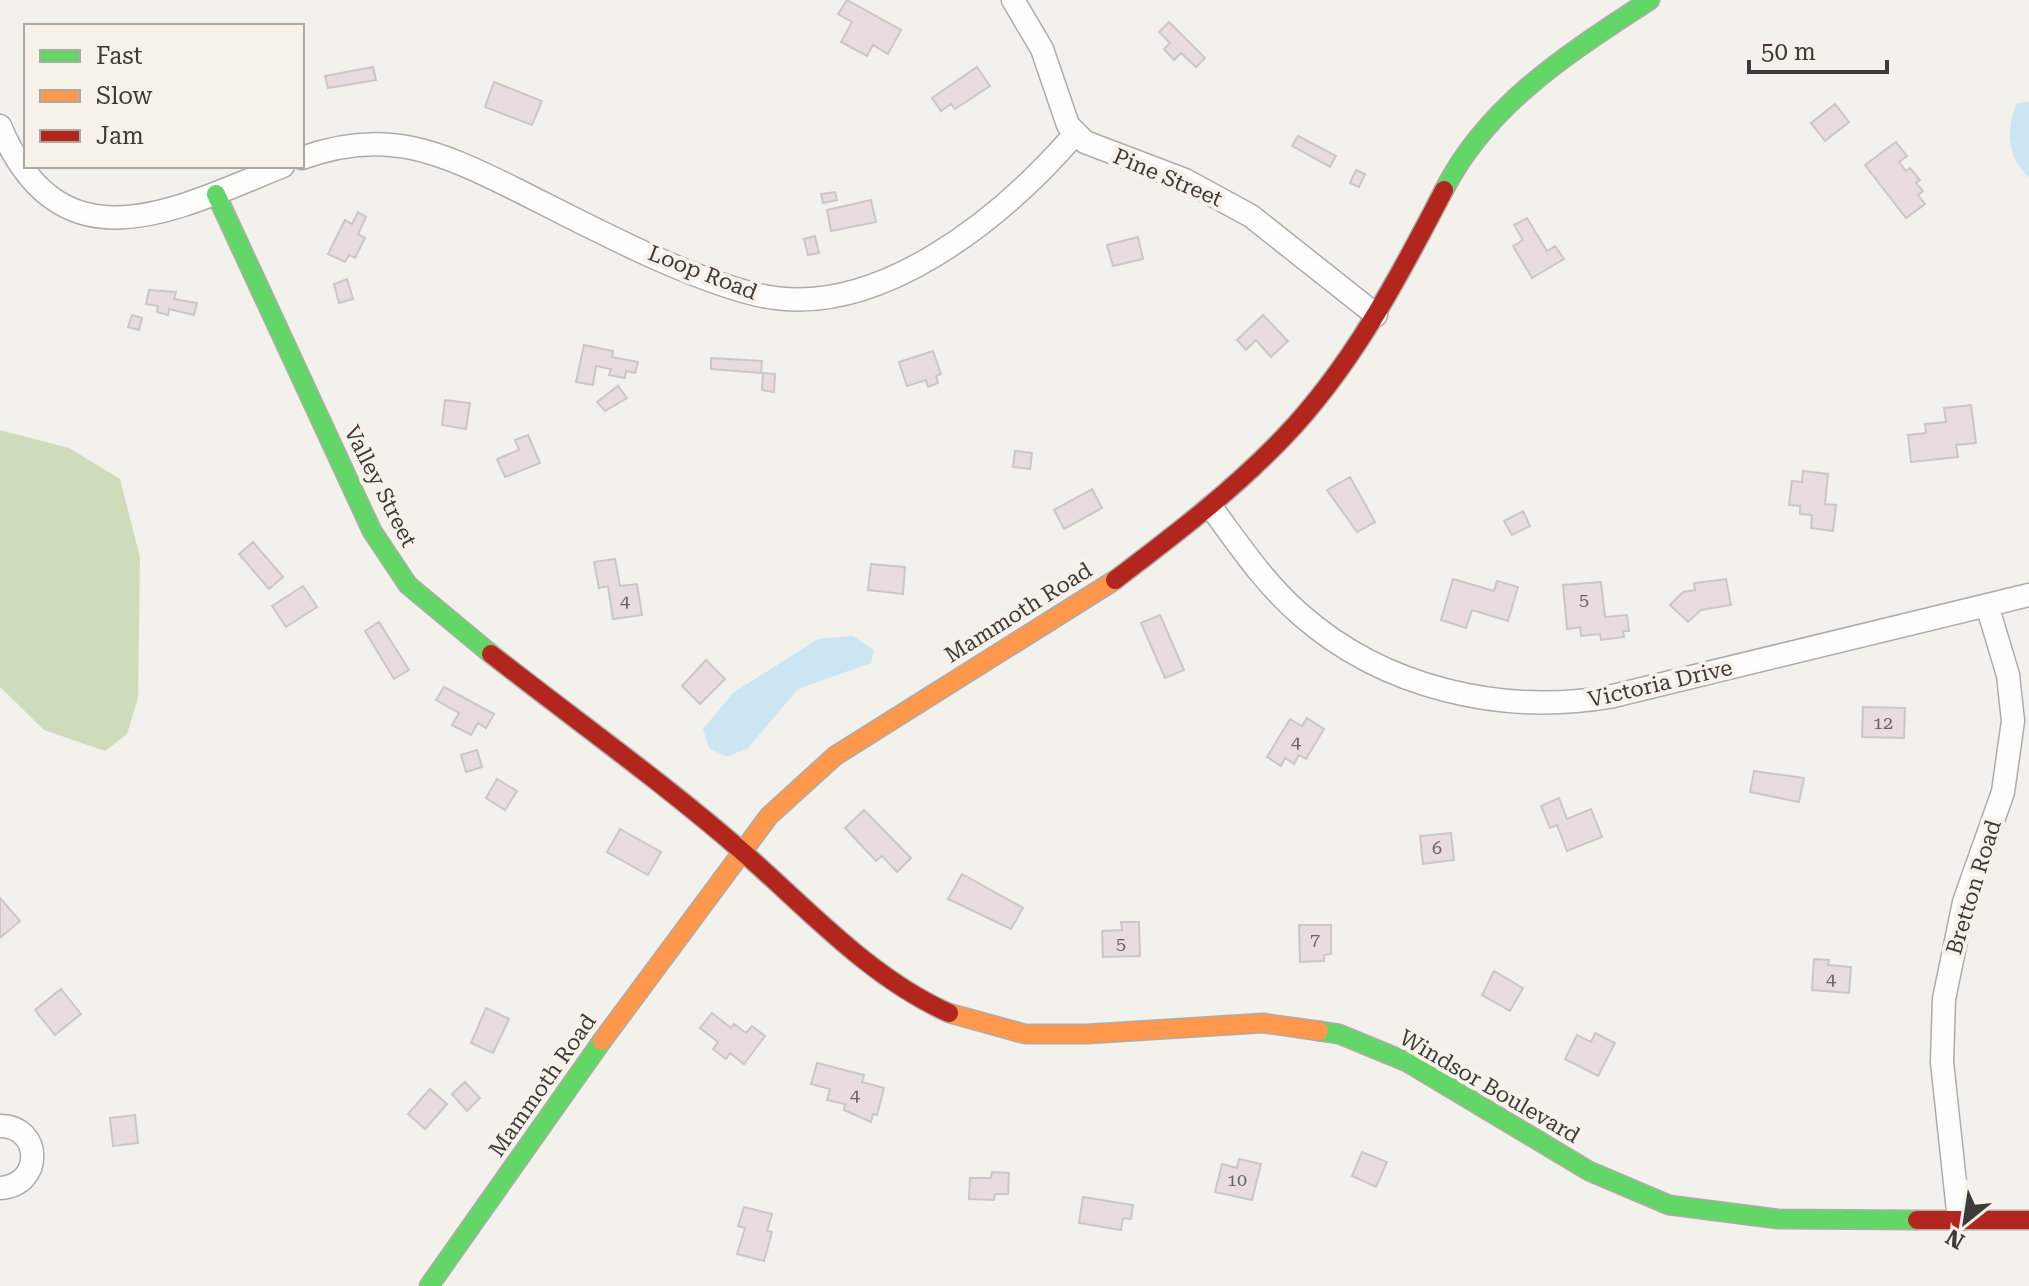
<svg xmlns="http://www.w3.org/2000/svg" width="2029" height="1286" viewBox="0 0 2029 1286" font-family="'Roboto Serif',serif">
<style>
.green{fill:#cedcbc}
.water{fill:#cbe6f2}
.building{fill:#e8dcdf;stroke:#cac7c6;stroke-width:2}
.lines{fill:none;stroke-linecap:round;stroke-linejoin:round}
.street-casing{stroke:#aeaca8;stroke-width:25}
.fast-casing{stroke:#aeaca8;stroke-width:21}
.slow-casing{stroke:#aeaca8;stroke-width:21}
.jam-casing{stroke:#aeaca8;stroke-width:21}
.street{stroke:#fdfdfc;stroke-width:22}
.fast{stroke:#63d668;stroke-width:18}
.slow{stroke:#ff974d;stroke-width:18}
.jam{stroke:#b3261e;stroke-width:18}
.labels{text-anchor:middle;stroke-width:8;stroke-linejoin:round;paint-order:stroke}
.number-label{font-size:18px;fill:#686462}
.street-label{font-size:22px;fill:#3c3b37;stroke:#f6f2e9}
</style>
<rect width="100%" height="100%" fill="#f3f1ec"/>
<!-- green -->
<path class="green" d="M0,430L69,448L120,479L140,557L138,698L127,734L105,751L44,730L0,687Z"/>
<!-- water -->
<path class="water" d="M2029,102V177C2006,158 2006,128 2017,103Z
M853,636L874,650L871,663L798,689L748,748L727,757L709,748L703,729L733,693L818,639Z"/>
<!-- building -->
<path class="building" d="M847,0L901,30L888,54L873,45L867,56L841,42L852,22L838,14Z
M1169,22L1205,58L1196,67L1181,53L1174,60L1164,49L1170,43L1159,32Z
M373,67L376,80L328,88L325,76Z
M977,67L990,86L955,109L951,104L941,111L932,98Z
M494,82L542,101L532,125L485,107Z
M1835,104L1849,122L1825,141L1811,123Z
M1298,136L1336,156L1330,167L1292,146Z
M1896,142L1907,156L1899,162L1906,171L1910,168L1920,180L1916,183L1923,191L1918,195L1925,204L1906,218L1865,165Z
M1356,170L1365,174L1359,187L1350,183Z
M835,192L837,200L823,203L821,194Z
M871,200L876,222L831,231L827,210Z
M358,212L366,217L358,234L365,238L355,258L349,255L345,262L328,254L345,220L352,224Z
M1527,218L1547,251L1555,246L1564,259L1532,278L1513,246L1523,240L1514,225Z
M815,236L819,253L808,255L804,239Z
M1138,237L1143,259L1113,266L1107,245Z
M347,279L353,299L339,303L334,284Z
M149,290L176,292L174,299L197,303L194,315L169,309L168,315L157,312L158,306L146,304Z
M132,315L142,318L139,330L128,327Z
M1263,315L1288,341L1271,357L1256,340L1246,350L1237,340Z
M584,345L613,351L612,357L638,362L635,373L626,371L625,378L609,375L611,369L596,366L593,385L576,382Z
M933,351L941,374L936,376L938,383L928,387L926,380L907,386L899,362Z
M711,358L762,361L761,373L711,369Z
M763,373L775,374L774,392L762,390Z
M618,386L627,398L605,411L597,402Z
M445,400L470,403L466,429L442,425Z
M1971,405L1976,443L1956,445L1958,457L1911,462L1908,435L1926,433L1925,424L1946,422L1944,408Z
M528,435L540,463L505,477L497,459L519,450L515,440Z
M1015,451L1032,453L1030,469L1013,467Z
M1803,471L1828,474L1825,504L1836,505L1833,531L1811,528L1812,515L1800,514V506L1789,505L1792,481L1802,482Z
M1350,477L1375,522L1357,532L1327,490Z
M1092,489L1102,508L1064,529L1054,510Z
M1523,511L1530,526L1512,535L1504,521Z
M253,542L283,577L269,589L239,554Z
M615,559L620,586L637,584L642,615L613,619L608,586L599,588L594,562Z
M871,564L905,567L903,594L868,590Z
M1453,579L1494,591L1497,581L1518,587L1508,621L1472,610L1466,628L1441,620Z
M1726,579L1731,605L1701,610L1688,622L1670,605L1683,592L1695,590L1694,583Z
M1601,582L1605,617L1627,615L1629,631H1623L1624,637L1601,640L1600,634L1581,636L1580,627L1567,629L1563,585Z
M303,586L317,607L286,627L272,606Z
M1160,615L1184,670L1165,678L1141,623Z
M379,622L409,670L394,679L365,631Z
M706,660L725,679L700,704L682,686Z
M444,687L494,714L486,728L478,723L471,735L452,725L459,713L436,700Z
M1863,707L1905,708L1904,738L1862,737Z
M1307,718L1324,729L1306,759L1299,755L1294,764L1285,758L1281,766L1267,757L1290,719L1302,726Z
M477,750L482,767L466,772L461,755Z
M1754,771L1804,778L1799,802L1750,792Z
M497,779L517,791L505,810L486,798Z
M1559,798L1567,819L1591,809L1602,837L1567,851L1557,825L1550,828L1541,806Z
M864,810L911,858L897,872L882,856L876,861L845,828Z
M620,829L661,852L648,875L607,852Z
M1451,833L1454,860L1423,864L1420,836Z
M962,874L1023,908L1011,929L948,899Z
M0,898L20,921L0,938Z
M1121,922H1139L1140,956L1103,957L1102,931L1122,930Z
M1299,925H1331V954L1324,955V961L1300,962Z
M1814,959L1829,960L1828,965L1851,967L1849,993L1812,990Z
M1494,971L1523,988L1510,1011L1482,995Z
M61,989L81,1014L55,1035L35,1010Z
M486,1008L509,1019L493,1053L471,1043Z
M712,1013L731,1028L734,1024L746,1033L752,1026L765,1036L744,1064L730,1053L726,1059L713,1049L718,1042L700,1028Z
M1595,1033L1615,1043L1598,1076L1565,1059L1577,1035L1591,1042Z
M817,1063L864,1075L862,1082L884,1088L877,1115L873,1114L871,1122L844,1110L845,1104L827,1100L830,1089L811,1084Z
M465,1082L480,1098L467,1111L452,1094Z
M430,1089L447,1104L425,1129L408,1114Z
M135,1115L138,1143L113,1146L110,1118Z
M1362,1152L1387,1162L1376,1187L1352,1176Z
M1239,1159L1261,1164L1252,1200L1215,1192L1222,1164L1237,1168Z
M992,1172L1009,1173L1008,1194H995L994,1200L969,1199L970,1178H991Z
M1083,1197L1133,1205L1131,1219L1123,1218L1121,1230L1079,1223Z
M744,1207L772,1214L767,1231L772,1232L764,1261L737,1254L745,1228L738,1226Z"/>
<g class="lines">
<!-- street casing -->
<g class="street-casing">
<path id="street" d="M1013,0L1042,49L1068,125L1085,142L1185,180L1251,216L1376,315
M0,126C61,272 174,210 283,166
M302,158C386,127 440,152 515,189C585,224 679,275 754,294C874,325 1003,217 1075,134
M1211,507C1239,545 1265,584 1301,615C1384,688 1501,715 1609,697L2029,595
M0,1126C42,1126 44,1185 0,1188
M1959,1220L1942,1062L1944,999L1964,902L2003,792L2013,721L2008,675L1987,605"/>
</g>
<!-- fast casing -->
<g class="fast-casing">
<path id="fast" d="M1444,190C1489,102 1571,52 1650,0
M216,194L372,531L408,585L491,654
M1319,1031L1339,1034L1407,1062L1589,1171L1669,1205L1778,1219L1917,1220
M429,1286L602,1041"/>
</g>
<!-- slow casing -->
<g class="slow-casing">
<path id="slow" d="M949,1013L1025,1034H1087L1263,1023L1319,1031
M602,1041L769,816L835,756L1115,580"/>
</g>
<!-- jam casing -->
<g class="jam-casing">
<path id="jam" d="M1115,580C1173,536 1231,492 1282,439C1351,368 1399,277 1444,190
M491,654C575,720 664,783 744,853C808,909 870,978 949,1013
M1917,1220H2029"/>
</g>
<!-- street -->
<use href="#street" class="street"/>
<!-- fast -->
<use href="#fast" class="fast"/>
<!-- slow -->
<use href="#slow" class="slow"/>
<!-- jam -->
<use href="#jam" class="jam"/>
</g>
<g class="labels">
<!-- number labels -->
<g class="number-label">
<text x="1584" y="606">5</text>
<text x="625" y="607">4</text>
<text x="1883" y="729">12</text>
<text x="1296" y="748">4</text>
<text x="1437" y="854">6</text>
<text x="1315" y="946">7</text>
<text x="1121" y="950">5</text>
<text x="1831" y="985">4</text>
<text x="855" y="1101">4</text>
<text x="1237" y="1186">10</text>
</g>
<!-- street labels -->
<g class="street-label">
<text transform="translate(1168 177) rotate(23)" y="8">Pine Street</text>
<text transform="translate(703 272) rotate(21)" y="8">Loop Road</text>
<text transform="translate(381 486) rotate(63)" y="8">Valley Street</text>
<text transform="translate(1018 612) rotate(-32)" y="8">Mammoth Road</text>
<text transform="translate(1660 683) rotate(-13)" y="8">Victoria Drive</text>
<text transform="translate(1973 887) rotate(-73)" y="8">Bretton Road</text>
<text transform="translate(542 1085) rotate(-55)" y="8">Mammoth Road</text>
<text transform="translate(1490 1086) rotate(30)" y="8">Windsor Boulevard</text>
</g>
</g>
<!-- legend -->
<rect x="24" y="24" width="280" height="144" fill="#f6f2e9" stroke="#aca9a2" stroke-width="2"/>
<rect x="40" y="50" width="40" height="12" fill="#63d668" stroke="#aca9a2" stroke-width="2"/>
<text x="96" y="64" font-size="24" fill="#3c3b37">Fast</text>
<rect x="40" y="90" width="40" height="12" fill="#ff974d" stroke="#aca9a2" stroke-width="2"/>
<text x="96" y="104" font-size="24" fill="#3c3b37">Slow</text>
<rect x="40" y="130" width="40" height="12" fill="#b3261e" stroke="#aca9a2" stroke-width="2"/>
<text x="96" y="144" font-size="24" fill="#3c3b37">Jam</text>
<!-- north arrow -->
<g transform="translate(1965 1222) rotate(210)" stroke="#f6f2e9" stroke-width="6" paint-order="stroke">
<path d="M0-6L14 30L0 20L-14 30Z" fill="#3c3b37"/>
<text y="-12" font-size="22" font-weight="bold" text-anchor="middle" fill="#3c3b37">N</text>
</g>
<!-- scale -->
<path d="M1749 60v12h138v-12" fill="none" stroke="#3c3b37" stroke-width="4"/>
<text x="1761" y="60" font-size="24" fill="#3c3b37" stroke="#f6f2e9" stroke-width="6" paint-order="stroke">50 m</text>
</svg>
